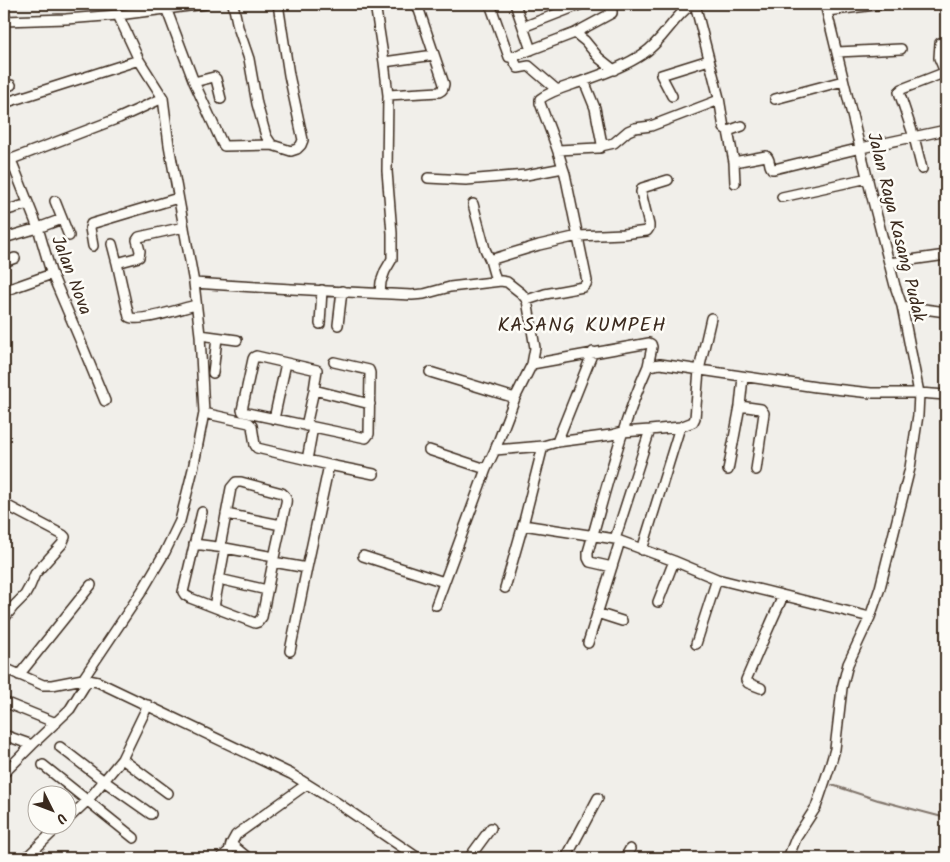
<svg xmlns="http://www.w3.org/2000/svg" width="950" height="862" viewBox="0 0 950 862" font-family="Kalam,sans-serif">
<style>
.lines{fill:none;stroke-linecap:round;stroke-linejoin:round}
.stream{stroke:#80746b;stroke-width:2}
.minor-casing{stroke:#3b2a1e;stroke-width:12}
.minor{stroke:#fdfcf7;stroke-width:9}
.labels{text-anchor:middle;stroke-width:5;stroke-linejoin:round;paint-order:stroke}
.street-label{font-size:18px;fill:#3b2a1e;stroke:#fdfcf7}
.quarter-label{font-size:20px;letter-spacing:1px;fill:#3b2a1e;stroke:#fdfcf7}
</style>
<rect width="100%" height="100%" fill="#f1efea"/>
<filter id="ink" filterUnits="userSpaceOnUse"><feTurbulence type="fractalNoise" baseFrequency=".02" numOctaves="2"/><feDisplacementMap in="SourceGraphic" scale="10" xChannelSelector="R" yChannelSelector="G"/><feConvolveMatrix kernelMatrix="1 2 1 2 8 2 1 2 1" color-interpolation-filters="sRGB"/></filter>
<g filter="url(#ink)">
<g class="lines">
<!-- stream -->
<path class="stream" d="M832,785L878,800L946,818"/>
<!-- minor casing -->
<g class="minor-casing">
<path id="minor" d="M233,4L238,27L249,59L257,104L266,136L272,145L291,151L297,149L301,145L303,140L289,75L278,4
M375,4L384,62L388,95L387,171L392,233V259L385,271L381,282L380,293
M490,4L509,57H512L518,68L529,66L557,90
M515,4L531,50
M695,4L719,98L724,128L728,131L742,126
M166,8L194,82L214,77L216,79L221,99
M827,11L883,4
M4,21L66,19L118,15L205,4
M523,27L582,4
M575,33L585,41L599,58L614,70
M940,43L939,58L945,72
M837,52L901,49
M512,57L575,33L612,13V11L608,4
M384,62L434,55
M194,82L222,143L224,146L272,145
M4,87L11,85
M388,95L439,92C443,90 443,89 444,84L417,4
M672,96L661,75L709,60
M775,99L843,81
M4,103L139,60
M728,131L734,162L735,183
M601,146L614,143L628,131L635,128L651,126L719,100
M558,150L598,148H600L602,144L595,108L584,81
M11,160L38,228L51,272L80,340L105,401
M4,162L119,118L163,98
M734,162L766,156C771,159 768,165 772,169H774L861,148L946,130
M563,168C557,146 548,125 540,103V99C552,90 569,86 583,81C604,74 625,66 643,54C663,41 673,17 692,4
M922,169L914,137L899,92L902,89L946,72
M428,178L466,180L526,175L563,168L565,174L587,281L586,284L583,287L545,294L527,300
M782,197L868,178
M55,201L69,236
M473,204L485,249L490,260
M4,211L28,204
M4,238L38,228L62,219
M112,244L117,263L129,317C140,323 182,308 196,305
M93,246L90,228L91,224L178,198
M4,262L15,258
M117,263L139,257L140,251L137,240L139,237L184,227
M889,263L946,255
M496,281L490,260L539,245L578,236L623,234L647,231L649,228V225L641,192L642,188L668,180
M194,283C267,288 339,292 412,295L424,294L450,287L501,281L507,282L521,293L527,300L535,348L532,364L515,398L495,450L486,469L436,605
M4,291L49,275L51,272
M902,306L946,312
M320,324L322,290
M338,325L342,291
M200,335L237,340
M532,364L649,343L651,344L652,347L648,366
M430,372L515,398
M213,373L217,338
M314,390L370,404
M740,406L761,409L764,413L756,470
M204,413L249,423L252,426L255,445L257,448L329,465L307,568L290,651
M274,419L286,363
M306,426L314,390L317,370L256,356L254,357L253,359L242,410L243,412L366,438L369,434L370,373L369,370L334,362
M557,442L593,352
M429,450L486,469
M495,450L543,446L557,442L611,435L622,432L650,430L680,427L693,422L695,418L699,370L711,318
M307,460L313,427
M329,465L374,474
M728,470L740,406L743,377
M4,504L63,535L65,537L62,544L35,574L30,586L25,595L13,607L4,619
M202,512L184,588L183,592L185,595L190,598L255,623L258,622L262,617L273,562
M226,514L281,525
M523,525L615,539L674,561L717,579L870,617
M615,539L650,430
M194,544L225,548L274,557
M220,547L231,488L236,482H241L282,493C286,496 287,498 286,503L273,562L307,568
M642,550L680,427
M363,556L444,582
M612,567L590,562L588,558V552C606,490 621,426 648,366L660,364L816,387L871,393H919L946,395
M219,579L267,590
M505,588L523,525L543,446
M658,602L674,561
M214,607L225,548
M597,613L622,621
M588,643L620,541
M696,644L717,579
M4,668L43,685H52L83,679L142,591L165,552L180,521L193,469L204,413L200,335L194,283L169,145L163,98L139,60L118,15
M19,675L91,585
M83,679L98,682L291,774L336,802L418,858
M761,688L748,683L746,680L758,652L783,596
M4,702L56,723
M4,735L32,745L4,773
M32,745L70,709L88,680
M60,747L104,781L151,814
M122,759L168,793
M43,765L134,838
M68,819L88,800L122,759L148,705
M231,844L248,858
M26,858L61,824
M221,858L229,851L231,844L236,835L307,784
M469,858L491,828
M566,858L598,798
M625,858L630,849
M788,858L796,838L816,807L831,763L835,749L842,688L848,664L870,617L880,588L910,468L918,415L919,393L902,306L895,286L872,197L825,4"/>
</g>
<!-- minor -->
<use href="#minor" class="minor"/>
</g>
</g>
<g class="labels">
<!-- street labels -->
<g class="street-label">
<text transform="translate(897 227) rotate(76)" y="6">Jalan Raya Kasang Pudak</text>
<text transform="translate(72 275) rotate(69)" y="6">Jalan Nova</text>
</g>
<!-- quarter labels -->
<g class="quarter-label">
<text x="582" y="331">KASANG KUMPEH</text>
</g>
</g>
<!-- margin -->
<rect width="950" height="862" fill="none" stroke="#fdfcf7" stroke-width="20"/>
<rect x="10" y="10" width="930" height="842" fill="none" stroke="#3b2a1e" stroke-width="2" filter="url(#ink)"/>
<!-- north arrow -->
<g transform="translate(52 810) rotate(132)"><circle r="24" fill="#fdfcf7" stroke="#afa8a0"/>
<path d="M0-4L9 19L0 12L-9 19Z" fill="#3b2a1e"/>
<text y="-8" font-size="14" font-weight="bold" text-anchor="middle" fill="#3b2a1e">U</text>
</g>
</svg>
